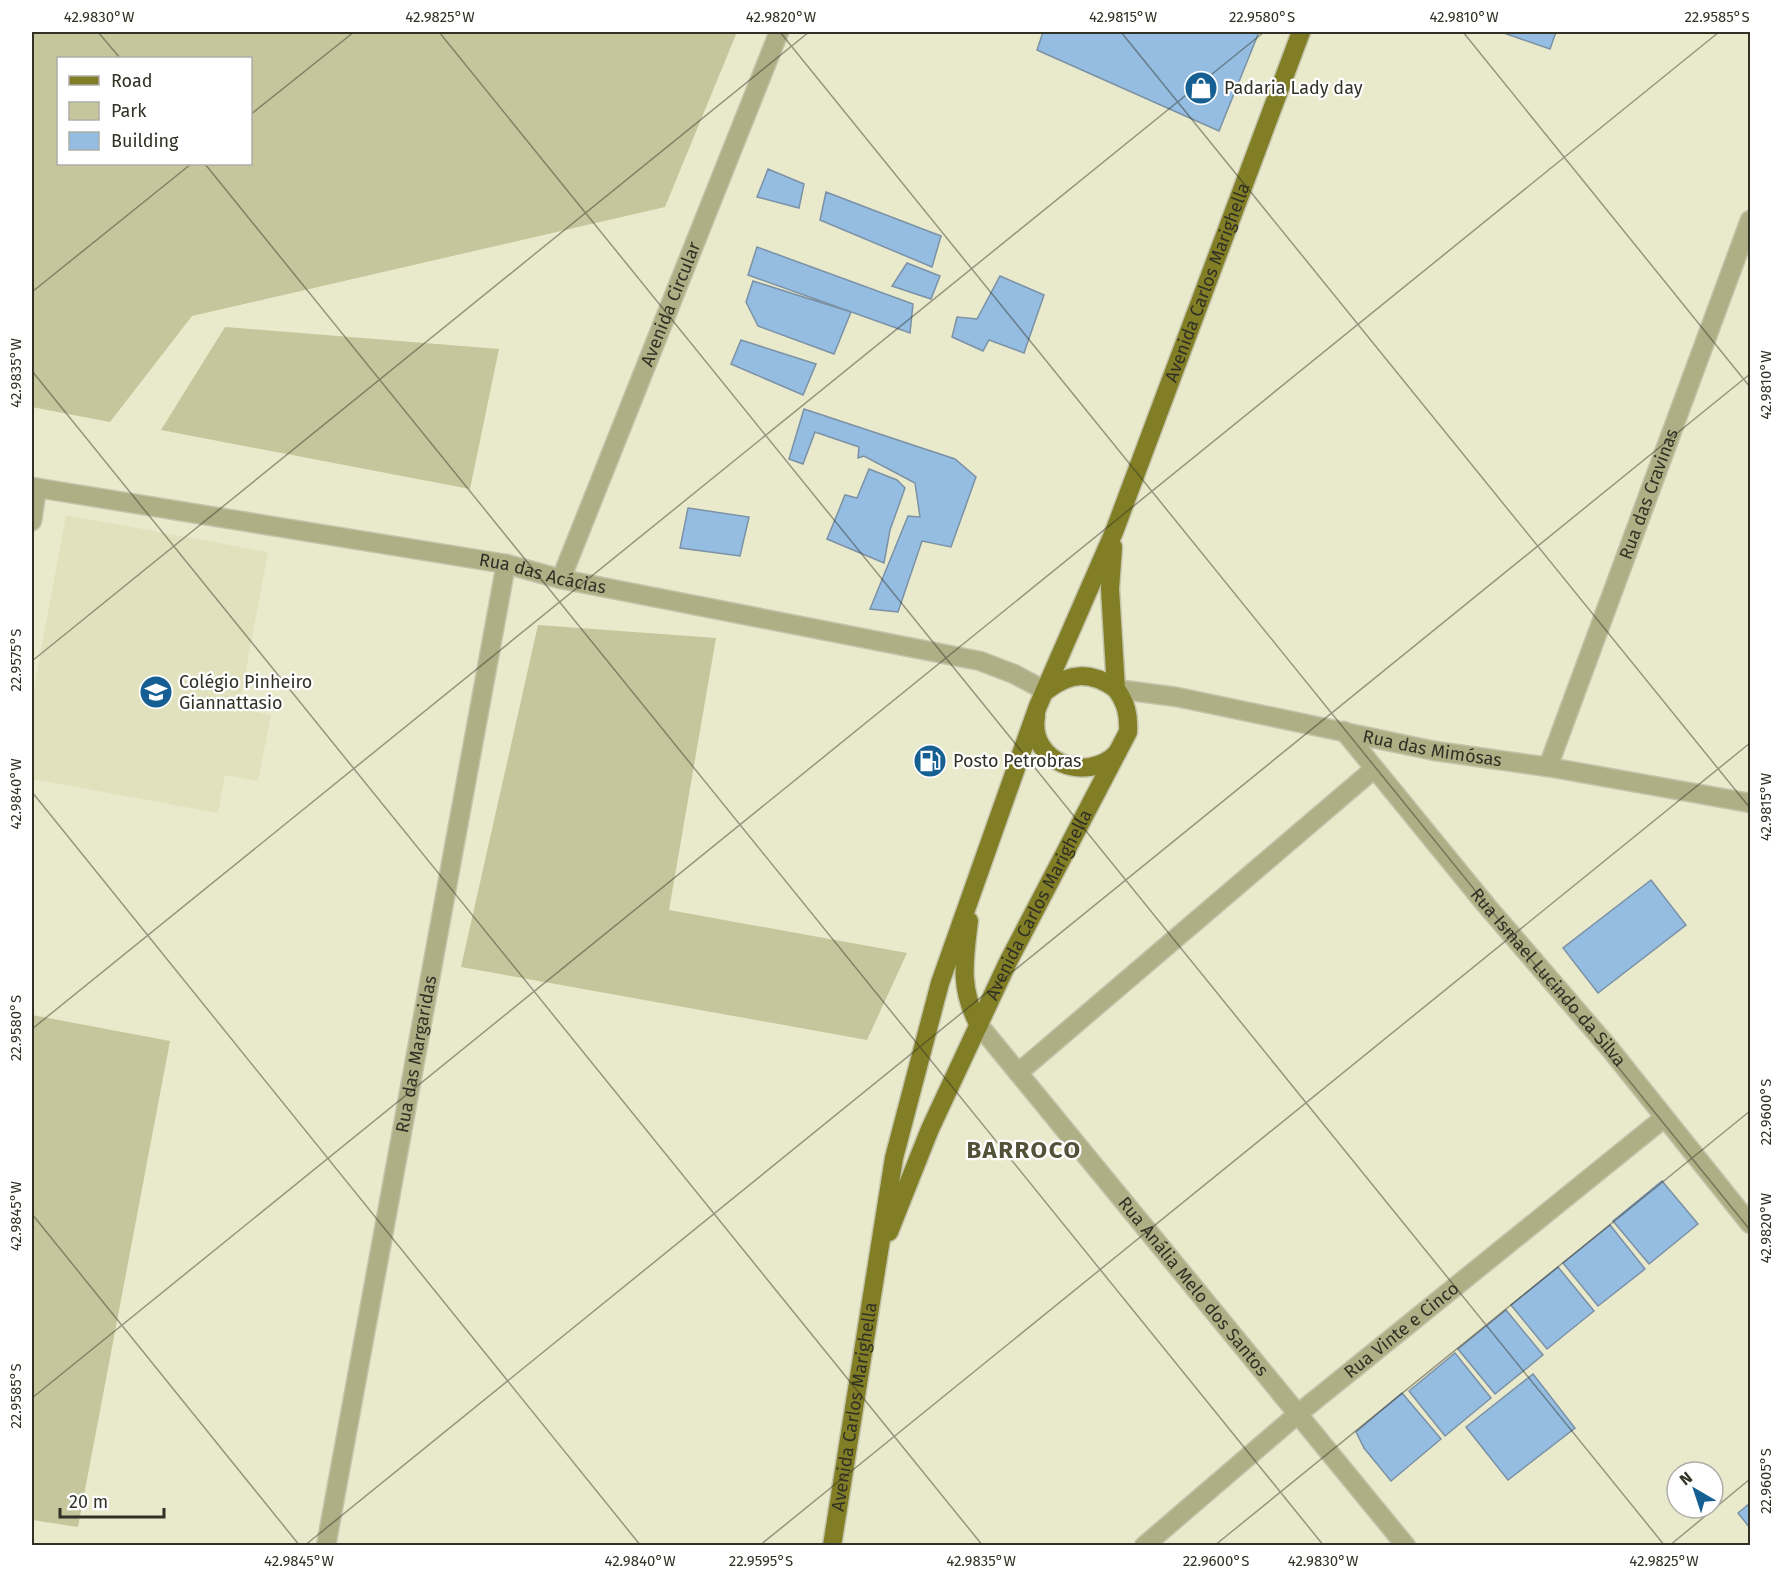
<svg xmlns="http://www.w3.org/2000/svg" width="1782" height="1577" viewBox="0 0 1782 1577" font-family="'Fira Sans',sans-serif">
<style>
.built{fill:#e1e2bd}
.green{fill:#c6c69c;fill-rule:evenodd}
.building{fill:#94bde1;stroke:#7b91a5;stroke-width:1.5}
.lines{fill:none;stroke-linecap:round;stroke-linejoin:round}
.minor-casing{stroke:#c4c4ab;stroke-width:21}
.major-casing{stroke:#c4c4ab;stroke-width:21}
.minor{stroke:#afaf85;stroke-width:18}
.major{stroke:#817e25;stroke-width:18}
.ticks{fill:none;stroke:#313126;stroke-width:1.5;stroke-opacity:0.45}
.labels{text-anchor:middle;stroke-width:4.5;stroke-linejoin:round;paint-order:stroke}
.poi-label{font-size:18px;fill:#313126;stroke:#fff;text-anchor:start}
.street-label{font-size:18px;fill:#313126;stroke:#fff}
.district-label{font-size:24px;font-weight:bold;letter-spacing:1.5px;fill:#525239;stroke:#fff}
.neatline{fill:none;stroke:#313126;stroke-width:2}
.ticks-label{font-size:15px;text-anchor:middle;fill:#313126}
</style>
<rect width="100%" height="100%" fill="#e9e9cc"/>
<!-- built -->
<path class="built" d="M66,515L268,552L239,708L271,715L258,781L225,775L218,813L32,779V699Z"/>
<!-- green -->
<path class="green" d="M32,32H737L665,207L192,316L110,422L32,407ZM58,58H250V164H58Z
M225,327L499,349L470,489L161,430Z
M538,625L716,638L669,910L907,953L867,1040L461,967Z
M32,1015L170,1041L78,1527L32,1520Z"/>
<!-- building -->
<path class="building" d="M1043,32H1259L1219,131L1037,50Z
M1501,32H1556L1550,49Z
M768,169L804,184L799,208L757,197Z
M826,192L941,236L932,267L820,220Z
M757,247L913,304L910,333L748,275Z
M907,263L940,276L931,299L892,286Z
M1000,276L1044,295L1024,353L989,340L983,351L952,337L957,317L977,319Z
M753,281L851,312L834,354L758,326L746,302Z
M741,340L816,364L803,395L731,364Z
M804,409L955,459L976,477L951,547L922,541L898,612L870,609L908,516L920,517L915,483L864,456L858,458L859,447L815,432L803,464L789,459Z
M869,469L897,480L905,488L890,530L884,563L827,539L845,495L857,498Z
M688,508L749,517L740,556L680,548Z
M1651,880L1686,925L1598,993L1563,948Z
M1662,1181L1698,1224L1649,1264L1613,1221Z
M1610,1225L1645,1269L1598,1306L1563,1263Z
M1558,1267L1594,1311L1547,1349L1511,1305Z
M1506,1310L1543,1355L1495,1394L1458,1349Z
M1455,1353L1491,1398L1445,1436L1409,1391Z
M1533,1374L1575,1428L1508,1480L1466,1427Z
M1402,1393L1441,1439L1391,1481L1364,1448L1356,1432Z
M1750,1503V1528L1738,1513Z"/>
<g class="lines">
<!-- minor casing -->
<g class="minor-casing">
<g id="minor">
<path id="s1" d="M32,487L506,564L561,579L980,661L1014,674L1046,691"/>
<path d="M32,521L37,488"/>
<path id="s2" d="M561,579L779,32"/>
<path id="s3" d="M1116,689L1177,697L1435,751L1548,767L1750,803"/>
<path id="s4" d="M1344,731L1486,905L1610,1049L1750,1224"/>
<path id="s5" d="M1548,767L1750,220"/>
<path id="s6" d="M979,1025L1406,1546"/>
<path d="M1018,1073L1374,769"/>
<path id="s7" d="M326,1546L506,564"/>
<path id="s8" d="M1144,1546L1299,1413L1664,1118"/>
</g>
</g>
<!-- major casing -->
<g class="major-casing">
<g id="major">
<path d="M1046,691C1070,672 1091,671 1116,689"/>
<path d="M1036,716C1028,762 1087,784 1117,753"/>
<path d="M969,921C964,961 959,989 979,1025"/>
<path id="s9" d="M889,1232L930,1129L1008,962L1128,732C1129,714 1126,703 1116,689L1110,589L1113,547"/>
<path id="s10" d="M832,1546L894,1158L940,983L1038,706L1114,532L1301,32"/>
</g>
</g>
<!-- minor -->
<use href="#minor" class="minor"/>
<!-- major -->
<use href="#major" class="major"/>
</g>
<!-- ticks -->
<path class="ticks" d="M98,32L120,58M439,32L1665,1546M780,32L1750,1230M1121,32L1750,808M1463,32L1750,387M250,115L354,32M205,164L1324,1546M32,292L191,164M32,371L983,1546M32,661L809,32M32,792L641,1546M32,1029L1264,32M32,1214L300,1546M32,1398L1719,32M304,1546L1750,374M759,1546L1750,743M1214,1546L1750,1111M1669,1546L1750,1479"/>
<!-- icons -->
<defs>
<g id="shop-disc" transform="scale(1.725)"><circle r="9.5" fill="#165f92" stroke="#fff"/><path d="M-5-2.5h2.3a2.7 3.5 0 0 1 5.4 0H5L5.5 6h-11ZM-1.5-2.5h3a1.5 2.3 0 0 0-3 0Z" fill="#fff"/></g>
<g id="school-disc" transform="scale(1.725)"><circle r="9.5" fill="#165f92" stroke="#fff"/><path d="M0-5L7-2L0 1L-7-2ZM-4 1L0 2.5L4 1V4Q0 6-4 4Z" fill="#fff"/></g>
<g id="fuel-disc" transform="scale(1.725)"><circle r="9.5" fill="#165f92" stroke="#fff"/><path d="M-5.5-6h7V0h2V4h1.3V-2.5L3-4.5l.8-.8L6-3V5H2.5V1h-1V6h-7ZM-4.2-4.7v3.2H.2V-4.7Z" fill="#fff"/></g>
</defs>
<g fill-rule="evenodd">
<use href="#shop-disc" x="1201" y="88"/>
<use href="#school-disc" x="156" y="692"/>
<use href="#fuel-disc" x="930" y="761"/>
</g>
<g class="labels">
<!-- poi labels -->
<g class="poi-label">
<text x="1224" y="94">Padaria Lady day</text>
<text x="179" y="688">Colégio Pinheiro<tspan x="179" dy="21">Giannattasio</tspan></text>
<text x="953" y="767">Posto Petrobras</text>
</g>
<!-- street labels -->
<g class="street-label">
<text dy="6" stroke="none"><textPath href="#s10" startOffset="1324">Avenida Carlos Marighella</textPath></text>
<text dy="6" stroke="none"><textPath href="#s2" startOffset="296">Avenida Circular</textPath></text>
<text dy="6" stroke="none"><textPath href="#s5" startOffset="291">Rua das Cravinas</textPath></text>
<text dy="6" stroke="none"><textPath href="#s1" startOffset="518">Rua das Acácias</textPath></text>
<text dy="6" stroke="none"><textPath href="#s3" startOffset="322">Rua das Mimósas</textPath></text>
<text dy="6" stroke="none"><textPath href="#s9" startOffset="360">Avenida Carlos Marighella</textPath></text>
<text dy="6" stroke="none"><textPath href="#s4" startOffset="320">Rua Ismael Lucindo da Silva</textPath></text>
<text dy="6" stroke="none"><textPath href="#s7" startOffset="500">Rua das Margaridas</textPath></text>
<text dy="6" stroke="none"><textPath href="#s6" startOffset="338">Rua Anália Melo dos Santos</textPath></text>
<text dy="6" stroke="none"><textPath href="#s8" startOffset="336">Rua Vinte e Cinco</textPath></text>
<text dy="6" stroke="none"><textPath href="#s10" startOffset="141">Avenida Carlos Marighella</textPath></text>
</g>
<!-- district labels -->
<g class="district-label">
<text x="1024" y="1158">BARROCO</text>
</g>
</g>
<!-- border -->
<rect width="1782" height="1577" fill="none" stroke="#ffffff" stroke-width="66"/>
<!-- legend -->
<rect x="57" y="57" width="195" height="108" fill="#ffffff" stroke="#adada8" stroke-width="1.5"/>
<rect x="69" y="76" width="30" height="9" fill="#817e25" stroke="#adada8" stroke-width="1.5"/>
<text x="111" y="87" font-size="18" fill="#313126">Road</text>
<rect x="69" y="102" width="30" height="18" fill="#c6c69c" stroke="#adada8" stroke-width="1.5"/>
<text x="111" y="117" font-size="18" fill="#313126">Park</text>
<rect x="69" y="132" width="30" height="18" fill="#94bde1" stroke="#adada8" stroke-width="1.5"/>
<text x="111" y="147" font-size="18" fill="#313126">Building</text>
<!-- north arrow -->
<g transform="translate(1695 1490) rotate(321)"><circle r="28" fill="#ffffff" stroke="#adada8" stroke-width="1.5"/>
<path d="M0-4.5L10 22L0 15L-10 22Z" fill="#165f92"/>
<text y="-9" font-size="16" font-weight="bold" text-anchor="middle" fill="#313126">N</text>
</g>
<!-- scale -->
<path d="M60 1508v9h104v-9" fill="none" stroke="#313126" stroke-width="3"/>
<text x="69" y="1508" font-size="18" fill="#313126" stroke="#ffffff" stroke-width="4.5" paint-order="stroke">20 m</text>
<rect x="33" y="33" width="1716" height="1511" class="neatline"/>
<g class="ticks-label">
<text x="99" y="22">42.9830°W</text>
<text x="440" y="22">42.9825°W</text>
<text x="781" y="22">42.9820°W</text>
<text x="1123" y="22">42.9815°W</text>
<text x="1262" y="22">22.9580°S</text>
<text x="1464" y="22">42.9810°W</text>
<text x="1717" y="22">22.9585°S</text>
<text transform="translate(16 373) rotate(-90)" y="5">42.9835°W</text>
<text transform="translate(1766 385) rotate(-90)" y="5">42.9810°W</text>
<text transform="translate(16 660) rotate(-90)" y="5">22.9575°S</text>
<text transform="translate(16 794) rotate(-90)" y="5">42.9840°W</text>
<text transform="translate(1766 807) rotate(-90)" y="5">42.9815°W</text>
<text transform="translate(16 1028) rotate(-90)" y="5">22.9580°S</text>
<text transform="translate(1766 1112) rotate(-90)" y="5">22.9600°S</text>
<text transform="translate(16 1216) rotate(-90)" y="5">42.9845°W</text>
<text transform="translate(1766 1228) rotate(-90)" y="5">42.9820°W</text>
<text transform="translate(16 1396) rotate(-90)" y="5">22.9585°S</text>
<text transform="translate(1766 1481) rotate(-90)" y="5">22.9605°S</text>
<text x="299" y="1566">42.9845°W</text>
<text x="640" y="1566">42.9840°W</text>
<text x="761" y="1566">22.9595°S</text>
<text x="981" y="1566">42.9835°W</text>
<text x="1216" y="1566">22.9600°S</text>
<text x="1323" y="1566">42.9830°W</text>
<text x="1664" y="1566">42.9825°W</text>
</g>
</svg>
